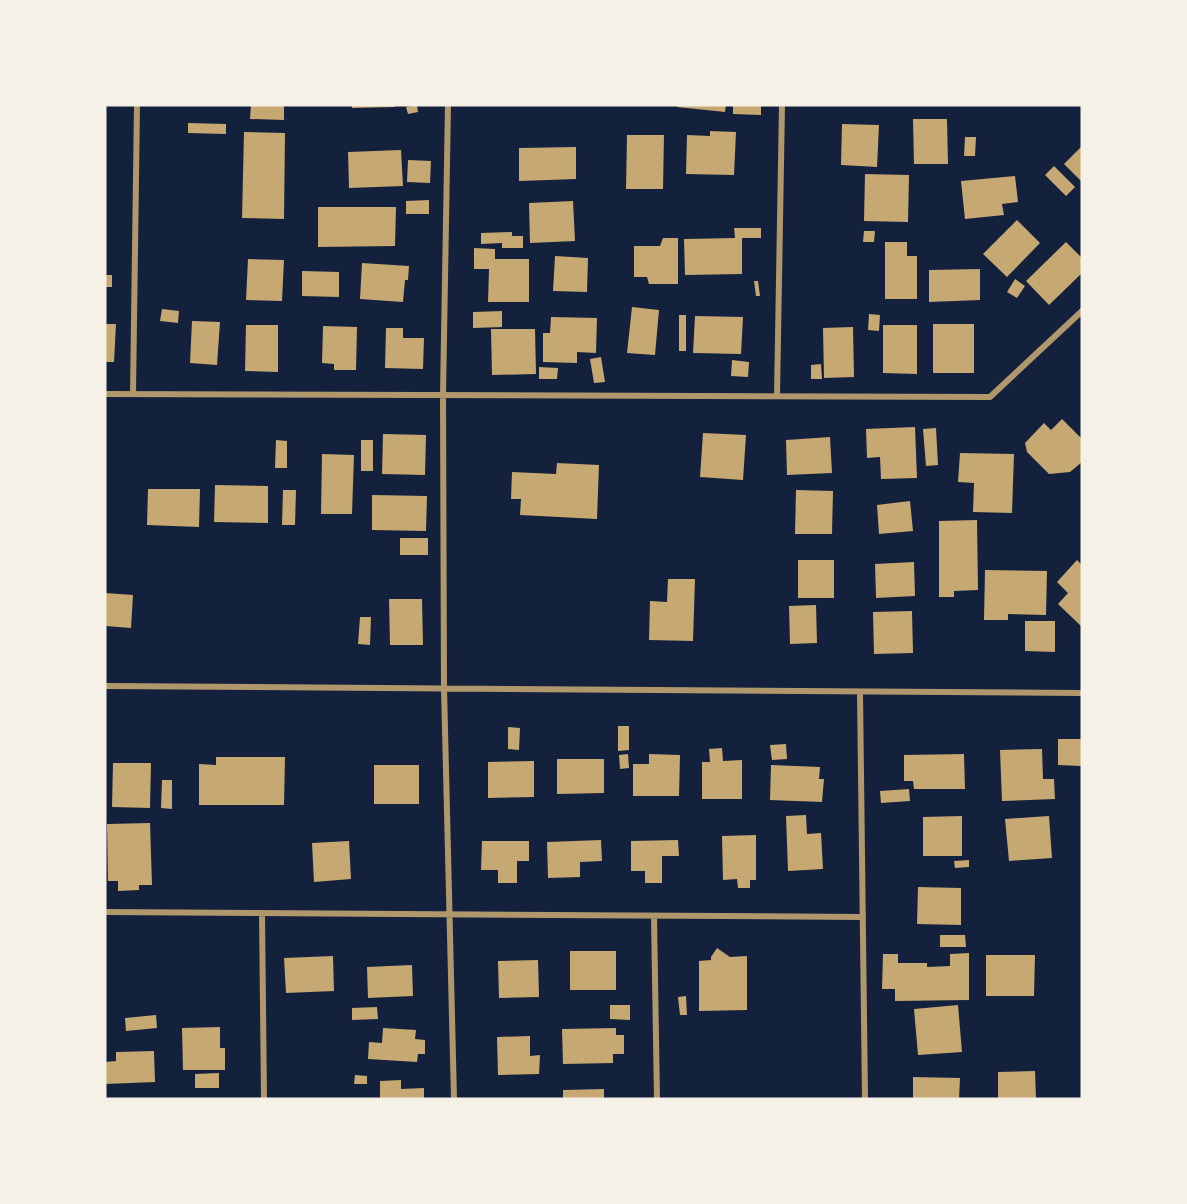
<svg xmlns="http://www.w3.org/2000/svg" width="1187" height="1204" viewBox="0 0 1187 1204" font-family="'DM Sans',sans-serif">
<style>
.building{fill:#c6a872}
.lines{fill:none;stroke-linecap:round;stroke-linejoin:round}
.minor{stroke:#b1986c;stroke-width:6}
</style>
<rect width="100%" height="100%" fill="#14213d"/>
<!-- building -->
<path class="building" d="M251,105H284V120L250,119Z
M352,105H395V107L352,108Z
M417,105L418,112L408,114L406,107Z
M677,105H726L725,112L677,107Z
M733,105H761V115L733,114Z
M913,119H947L948,164H914Z
M188,123L226,124V134L188,133Z
M842,124L879,125L877,167L841,165Z
M710,131L736,132L734,175L686,174L687,135L710,136Z
M244,132L285,133L284,219L242,218Z
M627,135H664L663,189H626Z
M965,137H976L975,156H964Z
M1082,146V182L1064,164Z
M576,147V179L519,181V148Z
M401,150L403,186L349,188L348,152Z
M408,160L431,161L430,183L407,182Z
M1054,166L1075,187L1066,196L1045,175Z
M865,174L909,175L908,222L864,221Z
M1015,176L1018,202L1002,204L1004,215L965,219L961,181Z
M429,200V214H406V201Z
M573,201L575,241L530,243L529,203Z
M318,207H396L395,246L318,247Z
M1017,220L1040,243L1007,277L983,254Z
M734,228H761V238H742V274L685,275L684,239L735,238Z
M864,231H875L874,242H863Z
M512,232V236H523V248H502V243L481,244V233Z
M663,238H678V284H649L647,277H634V246H660Z
M885,242H907V256H917V299H885Z
M1066,242L1082,258V273L1049,305L1026,281Z
M474,248L495,249V259H529V302H488L489,269H474Z
M555,256L588,258L587,292L553,291Z
M248,259L284,260L282,301L246,300Z
M362,263L409,266L408,280H405L403,302L360,299Z
M980,269V300L929,302V270Z
M302,271L339,272V297L302,296Z
M105,275H112V287H105Z
M1015,279L1025,286L1017,298L1007,292Z
M754,281H758L760,296H756Z
M632,307L659,310L655,355L627,353Z
M162,309L179,311L178,323L160,321Z
M502,311V327L473,328V312Z
M869,314L880,315L879,331L868,330Z
M679,315H686V351H679Z
M695,316L743,317L741,354L693,353Z
M551,317L597,318L596,353L577,352V363L543,362V333H550Z
M192,321L220,322L217,365L190,363Z
M105,324H116L114,362H105Z
M933,324H974V373H933Z
M246,325H278V372L245,371Z
M883,325H917V374L883,373Z
M323,326L357,327L356,370H334V364L322,363Z
M853,327L854,377L824,378L823,328Z
M386,328H403V338H424L423,369L385,368Z
M491,329H535L536,374L492,375Z
M601,357L605,382L594,383L590,359Z
M732,360L749,362L748,377L731,376Z
M821,364L822,379H811V365Z
M539,367L558,368L557,379H539Z
M1062,419L1082,439V462L1070,472L1049,474L1027,452L1025,443L1044,423L1051,430Z
M915,427L917,478L881,479L880,457L867,458L866,429Z
M936,428L938,465L926,466L923,429Z
M703,433L746,435L743,480L700,477Z
M383,434L426,435L425,475L382,474Z
M830,437L832,473L787,475L786,440Z
M276,440L287,441V468H275Z
M361,440H373V471H361Z
M960,453L1014,454L1012,513L973,512L974,483L958,482Z
M322,454L354,455L352,514H321Z
M557,463L599,465L597,519L520,515L521,499H511L512,472L556,474Z
M215,485L268,486V523L214,522Z
M148,489H200L199,527L147,525Z
M283,490H296L295,525H282Z
M796,490L833,491L832,534H795Z
M372,495L427,496L426,531L372,530Z
M910,501L913,531L879,534L877,505Z
M977,520L978,590L954,591V597H939V521Z
M400,538H428V555H400Z
M798,560H834V598H798Z
M1077,560L1082,565V627L1058,604L1068,593L1057,582Z
M914,562L915,596L876,598L875,564Z
M985,570L1047,571L1046,615L1008,614V620H984Z
M668,579H695L693,641L649,640L650,601L667,602Z
M105,593L133,595L131,628L105,626Z
M389,599H422L423,645H390Z
M816,605L817,643L790,644L789,606Z
M912,611L913,653L874,654L873,612Z
M360,617H371L370,645L358,644Z
M1025,621H1055V652L1025,651Z
M618,726H629V750L618,751Z
M508,727L520,728L519,750L508,749Z
M1058,739H1081V766L1058,765Z
M786,744L787,759L772,760L770,745Z
M722,748L723,761L742,760V799H702V762H710L709,749Z
M1042,749L1043,779H1054L1055,799L1002,801L1000,750Z
M628,754L629,768L620,769L619,755Z
M649,754L680,755L679,796H633V764H649Z
M964,754L965,789H914L913,781H904V755Z
M216,757H285L284,805H199V764L216,765Z
M557,759H604V793L557,794Z
M534,761V797L488,798V762Z
M113,763H151L150,808L112,807Z
M374,765H419V804H374Z
M771,765L820,767L819,779H824L822,802L770,800Z
M162,780H172V809L161,808Z
M909,789L910,801L881,803L880,791Z
M806,815L807,834L821,833L823,869L788,871L786,816Z
M962,816V856H923V817Z
M1049,816L1052,858L1009,861L1005,819Z
M150,823L152,885H139V890L118,891V881H108L107,824Z
M756,835V880H750V888H738L737,879L723,880L722,836Z
M601,840L602,861L580,862V877L548,878L547,842Z
M678,840L679,856H662V883H645V871H631V841Z
M349,841L351,879L314,882L312,843Z
M482,841H529V861H517V883H498V870H481Z
M969,860V867L955,868L954,861Z
M918,887L961,888V925L917,924Z
M940,935H965L966,947H940Z
M717,948L730,957L747,956V1010L699,1011V961L711,960V957Z
M570,951H616V990H570Z
M969,953V1000L895,1001V989H882L883,954H898V963H927V967L950,966V954Z
M986,955H1035L1034,996H986Z
M333,956L334,991L286,993L284,958Z
M538,960L539,997L499,998L498,961Z
M412,965L413,996L368,998L367,967Z
M686,996L687,1015H680L678,997Z
M610,1005H630V1020L610,1019Z
M958,1005L962,1052L918,1055L914,1009Z
M377,1007L378,1019L352,1020V1008Z
M156,1015L157,1028L126,1031L125,1018Z
M220,1027V1048H225V1070H183L182,1028Z
M383,1028L416,1030L415,1039L425,1040V1054H418L417,1062L368,1059L369,1042L382,1043Z
M616,1028V1035H624V1054H613V1063L563,1064L562,1029Z
M530,1036V1056L540,1055L539,1074L498,1075L497,1037Z
M154,1051L155,1082L105,1084V1062L116,1061V1052Z
M1035,1071L1036,1099H998V1072Z
M219,1073V1088H195V1074Z
M355,1075L367,1076V1084H354Z
M913,1077L960,1078L959,1099H913Z
M401,1080V1089L424,1088V1099H380V1081Z
M604,1089V1099H563V1090Z"/>
<g class="lines">
<!-- minor -->
<path class="minor" d="M448,105L443,395L444,688L454,1099
M105,394L990,397L1082,311
M133,394L137,105
M777,396L782,105
M105,686L1082,693
M860,692L865,1099
M105,912L863,917
M262,913L264,1099
M654,916L657,1099"/>
</g>
<!-- border -->
<rect width="1187" height="1204" fill="none" stroke="#f6f1e7" stroke-width="213"/>
</svg>
